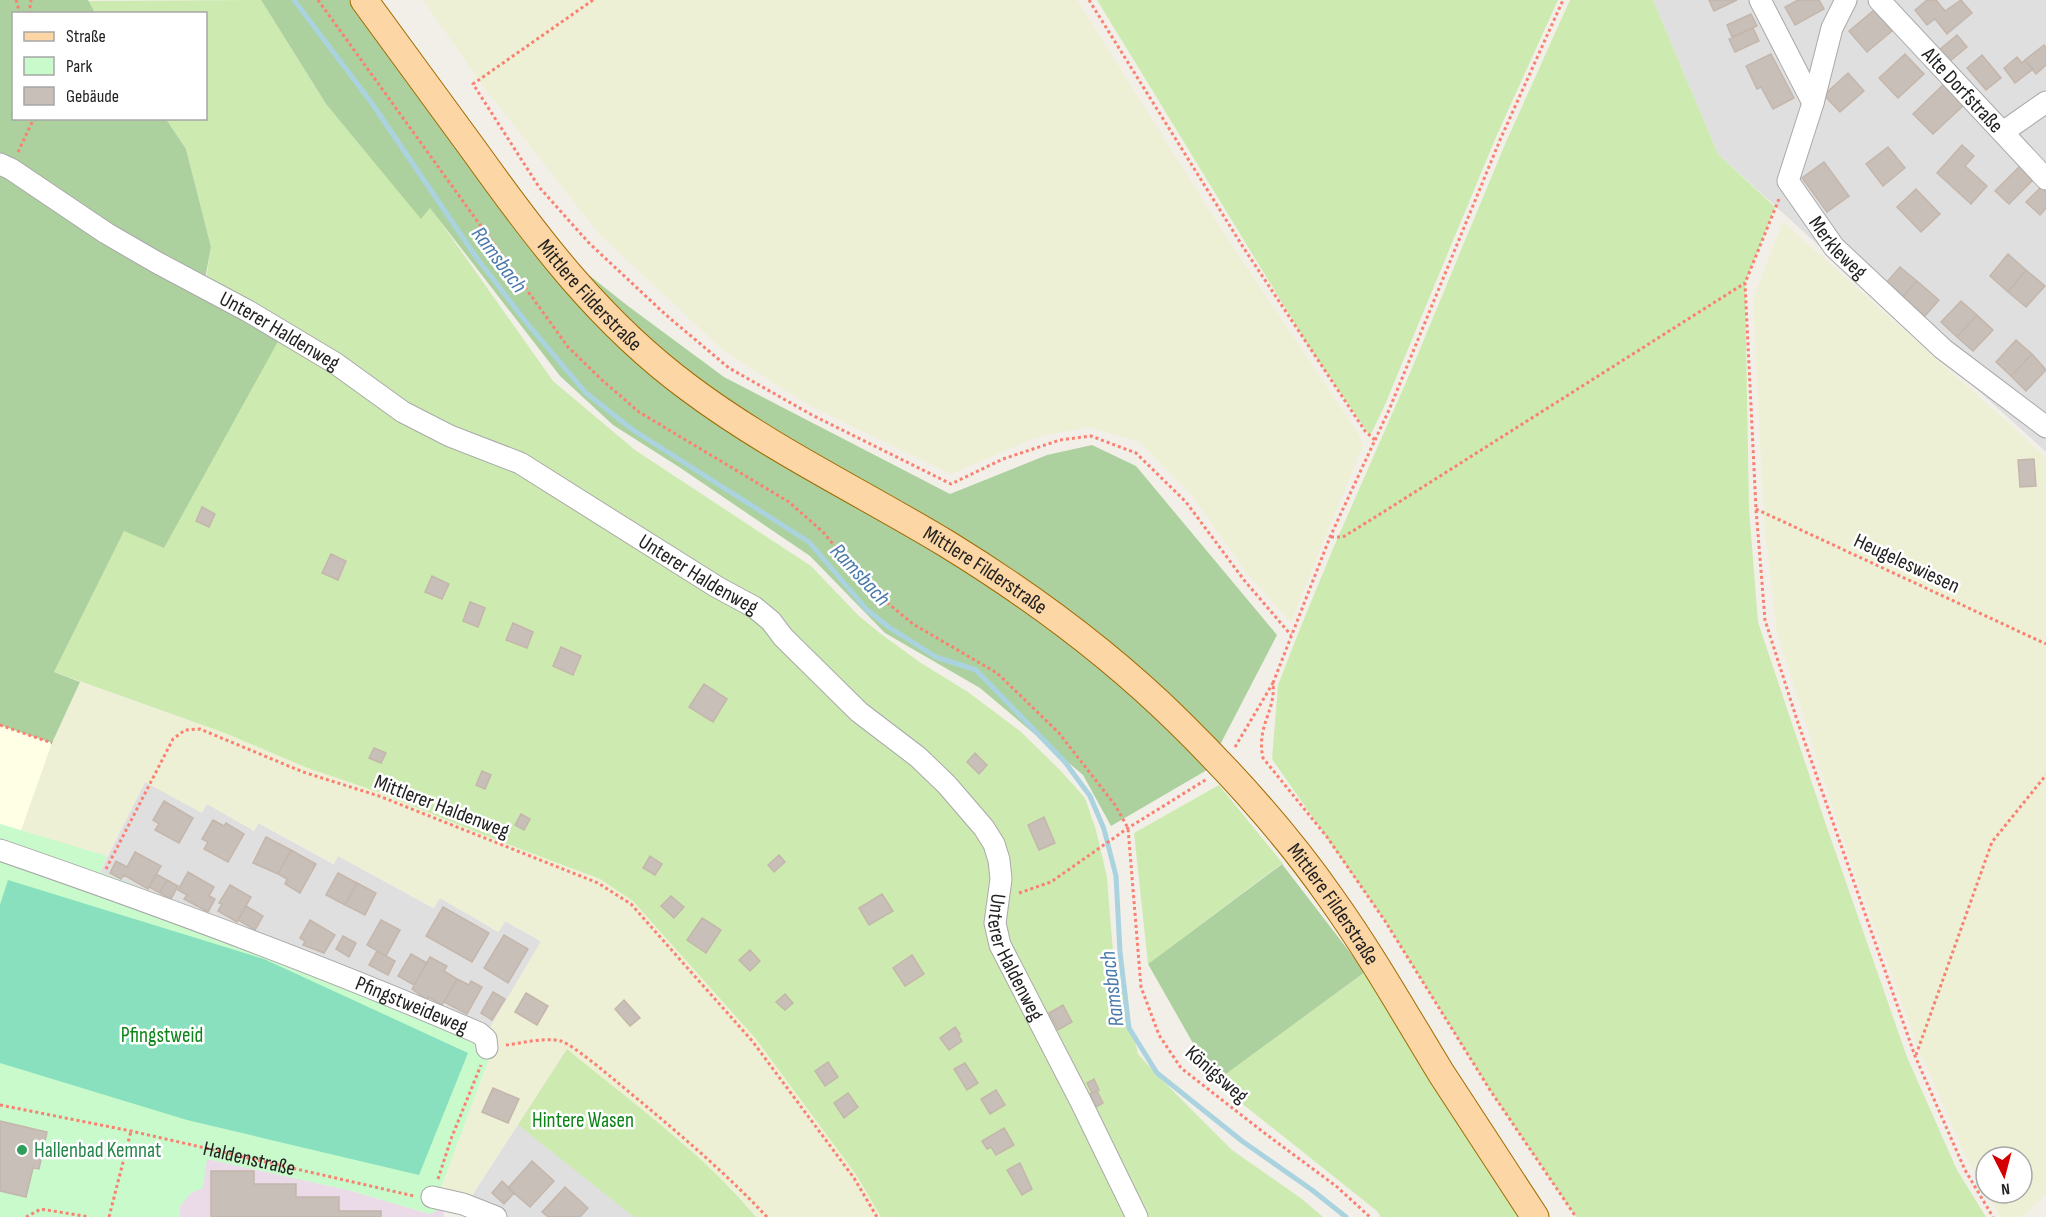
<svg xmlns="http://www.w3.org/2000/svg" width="2046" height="1217" viewBox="0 0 2046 1217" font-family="'Sofia Sans Condensed',sans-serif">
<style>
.residential{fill:#e0dfdf}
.industrial{fill:#ebdbe8}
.education{fill:#ffffe5}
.farmland{fill:#eef0d5}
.grass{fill:#cdebb0}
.forest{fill:#add19e}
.park{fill:#c8facc}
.pitch{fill:#88e0be}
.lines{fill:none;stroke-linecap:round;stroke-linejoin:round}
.stream{stroke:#aad3df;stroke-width:5}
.building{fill:#c7bfb8;stroke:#c4b6ab;stroke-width:1.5}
.minor-casing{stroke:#a9a9a9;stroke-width:23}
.major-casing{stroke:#a06b00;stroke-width:29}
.path{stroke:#fa8072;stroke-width:3;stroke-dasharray:3 3;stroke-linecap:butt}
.minor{stroke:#fff;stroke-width:21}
.major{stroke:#fcd6a4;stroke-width:27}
.leisure-dot{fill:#2e9e5b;stroke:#fff;stroke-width:2}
.labels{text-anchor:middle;stroke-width:5;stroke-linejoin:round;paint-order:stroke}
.street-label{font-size:21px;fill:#222;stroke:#fff}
.park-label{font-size:21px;fill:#0c8416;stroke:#fff}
.leisure-label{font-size:21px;fill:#27864d;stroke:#fff;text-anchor:start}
.water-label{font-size:22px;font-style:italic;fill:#4a7aab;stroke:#fff}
</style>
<rect width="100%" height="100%" fill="#f2efe9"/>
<!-- residential -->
<path class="residential" d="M1653,0H2046V452L1718,154Z
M145,782L202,812L207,804L254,830L258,823L333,864L338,856L433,908L440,898L498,931L505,921L542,942L488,1031L100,872Z
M567,1049L756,1217H479L462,1211Z"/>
<!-- industrial -->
<path class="industrial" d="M207,1159L348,1190L430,1214L443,1207L444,1217H180V1206L191,1193Z"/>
<!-- education -->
<path class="education" d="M0,725L52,743L21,831L0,824Z"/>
<!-- farmland -->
<path class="farmland" d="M423,0H1077L1225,235L1358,433L1363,445L1291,622L1248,575L1193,497L1140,442L1089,427L1037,437L951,474L808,405L723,350L599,234L482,85Z
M1783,222L2046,457V1194L2022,1217H2001L1986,1193H2022V1157H1986V1193L1968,1162L1918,1048L1842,837L1777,634L1764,524L1753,299Z
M80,682L225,733L305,767L381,793L476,832L600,879L633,901L756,1039L857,1176L881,1217H756L736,1192L567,1049L462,1210L439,1193L496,1040L488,1031L541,941L506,921L498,932L440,898L434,908L338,856L334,864L259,823L254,831L207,804L202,813L145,782L107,856L21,831L52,743Z"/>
<!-- grass -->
<path class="grass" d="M261,0L326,104L422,218L430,207L553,381L635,450L811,566L859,616L881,634L921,663L968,692L1020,731L1060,770L1085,798L1096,830L1107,877L1113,952L1138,1054L1159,1077L1232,1150L1302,1199L1323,1217H881L857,1176L756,1039L633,901L600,879L476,832L381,793L305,767L225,733L54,672L124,530L164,548L211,247L186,149L166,119L206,118V14L95,13L87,1Z
M1097,0H1558L1496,137L1384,407L1370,436L1308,345Z
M1570,0H1653L1718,154L1775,207L1745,283L1749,509L1758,622L1825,822L1907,1057L1957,1170L1986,1217H1576L1490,1090L1385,921L1272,759L1278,685L1301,626L1335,544L1410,373L1506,142Z
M1219,785L1284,865L1281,864L1148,964L1134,833Z
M1365,972L1526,1217H1381L1377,1211L1215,1082Z
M567,1049C631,1102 703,1153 756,1217H634L518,1125Z"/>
<!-- forest -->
<path class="forest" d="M0,0H88L95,13L14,14V118L166,119L186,149L211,247L203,290L281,336L164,548L124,531L54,672L80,682L52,743L0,725Z
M261,0H349L480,181L580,268L628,306L724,377L950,494L1047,455L1092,445L1136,466L1277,635L1207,770L1111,826L1083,775L980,688L885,633L810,556L679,467L613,425L560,376L430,208L421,219L326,104Z
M1282,864L1365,972L1215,1082L1148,964Z"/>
<!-- park -->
<path class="park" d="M0,824L107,856L100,872L287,944L496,1040L439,1193L443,1207L430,1214L348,1190L207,1159L203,1188L191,1193L180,1206V1217H0Z"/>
<!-- pitch -->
<path class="pitch" d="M8,880L264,959L468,1053L419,1175L187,1120L0,1063V905Z"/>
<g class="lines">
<!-- stream -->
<path class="stream" d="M294,0L371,102L476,257L526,322L586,393L633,430L809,542L867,610L890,628L936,657L976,670L1065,762L1090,796L1104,829L1116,876L1120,952L1129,1028L1157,1073L1242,1141L1312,1190L1346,1217"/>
</g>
<!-- building -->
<path class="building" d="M1709,0H1737L1714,11Z
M1798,0H1819L1824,9L1795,25L1785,7Z
M1927,0H1936L1945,11L1961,0L1972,13L1947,34L1935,19L1927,25L1915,10Z
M1874,10L1892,31L1867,52L1849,31Z
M1751,14L1757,26L1732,37L1727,25Z
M1753,28L1759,41L1735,52L1729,39Z
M1957,35L1967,47L1949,62L1939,50Z
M2044,45L2046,48V65L2036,74L2025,60Z
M1771,54L1794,98L1773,109L1761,87L1757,89L1746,66Z
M1905,54L1924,74L1898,98L1879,78Z
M1982,55L2001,78L1986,90L1967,68Z
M2017,57L2022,63L2025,60L2033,69L2015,83L2004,68Z
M1848,73L1864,91L1840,112L1824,95Z
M1945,83L1965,104L1933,134L1913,114Z
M1962,145L1974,156L1965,166L1987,186L1971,204L1937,173Z
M1888,147L1905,168L1883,186L1866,164Z
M1824,162L1849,196L1827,212L1802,178Z
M2020,166L2034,179L2009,204L1995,191Z
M2041,187L2046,192V208L2040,215L2026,202Z
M1916,189L1940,214L1921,232L1897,207Z
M2008,254L2026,270L2008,292L1990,276Z
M1900,267L1917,281L1903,297L1886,283Z
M2026,270L2045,286L2026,307L2008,292Z
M1917,281L1939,300L1925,316L1903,297Z
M1961,301L1977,315L1957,337L1941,322Z
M1977,315L1993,330L1973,351L1957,337Z
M2016,340L2032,354L2011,376L1996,362Z
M2032,354L2046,370L2026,391L2011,376Z
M2034,459L2036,486L2020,487L2018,460Z
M202,507L215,514L209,527L196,521Z
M331,554L346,561L338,580L322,573Z
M432,576L449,584L442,599L425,592Z
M470,602L485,608L478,627L463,621Z
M513,623L533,632L527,648L506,640Z
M561,647L581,656L573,675L553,666Z
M704,684L727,699L713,722L689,707Z
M374,748L386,753L381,763L369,758Z
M975,753L987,765L979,774L967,762Z
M482,771L491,775L485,789L476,785Z
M164,801L193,818L179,843L155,830L159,824L153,820Z
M521,814L530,819L524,830L515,825Z
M1044,817L1055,843L1039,850L1028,825Z
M213,820L224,826L226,823L244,834L228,862L204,849L208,842L202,839Z
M266,837L291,850L278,874L253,863Z
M291,850L316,864L300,893L285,884L287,879L278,874Z
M135,852L161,866L148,889L124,875L121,879L110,873L116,861L127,867Z
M779,855L785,862L774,872L768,865Z
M650,856L662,864L655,875L643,868Z
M188,872L214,887L209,896L215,899L208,912L184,899L187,895L178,890Z
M338,873L357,883L345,905L326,895Z
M156,874L167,880L160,893L149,887Z
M167,880L178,886L171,899L160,893Z
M357,883L376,893L365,915L345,905Z
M230,885L251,897L237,922L218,911L222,904L219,903Z
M882,894L893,911L869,925L859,908Z
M671,896L684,907L674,918L661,906Z
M246,906L263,916L255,930L238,920Z
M443,907L489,933L472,962L426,936Z
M702,918L721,930L706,953L687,940Z
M310,920L335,935L324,953L303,945L305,941L300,938Z
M381,920L400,930L386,956L367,945Z
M504,935L528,949L508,983L484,968Z
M343,936L356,943L349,957L336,949Z
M750,950L760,961L750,971L739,960Z
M377,951L395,961L388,975L369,965Z
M411,954L427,963L414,985L398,976Z
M912,955L924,974L905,986L893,968Z
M430,957L447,966L444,971L457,979L442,1005L428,997L427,1000L412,989Z
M457,979L469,985L471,981L482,987L467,1014L444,1002Z
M493,992L505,999L492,1020L481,1013Z
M526,993L548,1006L537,1025L515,1012Z
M785,994L793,1003L785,1010L776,1002Z
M624,1000L640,1018L630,1026L615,1009Z
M1063,1005L1072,1022L1058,1030L1049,1013Z
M955,1027L960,1034L958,1035L962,1041L949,1050L940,1038Z
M828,1062L838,1077L825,1086L815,1071Z
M965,1063L978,1083L967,1090L954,1069Z
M1094,1079L1099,1090L1092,1093L1087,1083Z
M493,1088L519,1099L508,1123L482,1112Z
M996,1090L1005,1105L990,1114L981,1099Z
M1097,1091L1103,1103L1096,1107L1090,1094Z
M848,1093L858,1107L844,1118L834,1103Z
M0,1121L47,1132L39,1169L33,1168L26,1197L0,1191Z
M1004,1128L1014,1145L996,1155L991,1147L987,1149L982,1141Z
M532,1161L554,1181L530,1207L508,1188Z
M1020,1163L1032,1189L1022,1195L1007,1170Z
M211,1171H254V1184H296V1197H339V1211H381V1217H211Z
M502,1181L514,1193L504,1204L492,1193Z
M565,1187L588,1208L580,1217H548L542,1212Z"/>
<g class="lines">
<!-- minor casing -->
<g class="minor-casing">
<g id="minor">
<path d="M1760,0L1813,103"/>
<path id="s2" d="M1846,0L1832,28L1813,103L1788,181L1834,247L1943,349L2046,427"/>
<path id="s3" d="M1879,0L2046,179"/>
<path d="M2003,132L2046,102"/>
<path id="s4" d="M0,164L11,169L106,233L156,262L248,311L335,363L403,412L450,436L520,463L717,587L754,607L771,621L783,637L859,712L918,757L947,785L984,828L994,844L999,860L1001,879L995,923L1000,945L1081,1102L1137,1217"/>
<path id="s5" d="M0,850C162,906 322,965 479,1033L486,1039L487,1048"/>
<path d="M432,1197L463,1204L496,1217"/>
</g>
</g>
<!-- major casing -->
<g class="major-casing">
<g id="major">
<path id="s6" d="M364,0C401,51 439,102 476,153C539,241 601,323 689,388C769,448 861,492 947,544C1030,595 1110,654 1179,722C1234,776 1287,835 1331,898C1371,954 1405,1014 1441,1073C1472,1121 1504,1169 1535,1217"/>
</g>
</g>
<!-- path -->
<g class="path">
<path d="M16,0L20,14"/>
<path d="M318,0L568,347L602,380L639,412L789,502L824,533L867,586L913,624L997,673L1059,733L1115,805L1128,828L1141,987L1159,1035L1181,1068L1267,1135L1336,1186L1370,1217"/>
<path d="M593,0L473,84L539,187L589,243L666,315L729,368L812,415L951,484L1003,459L1060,440L1091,436L1136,453L1186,502L1244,580L1291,635"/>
<path d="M1089,0L1243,247L1365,431L1375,440L1330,537L1273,683C1276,712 1256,725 1263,758L1327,837L1385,921L1490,1090L1576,1217"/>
<path d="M29,14L31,0"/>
<path d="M18,152L34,118"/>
<path d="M1779,199L1745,283L1756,509L1765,620L1797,720L1915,1056L1965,1170L1993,1217"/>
<path d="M1375,440L1389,410L1500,140L1563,0"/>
<path d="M1756,509L2046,644"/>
<path d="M1331,537H1343L1377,516L1745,283"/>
<path d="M0,725L52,743"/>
<path d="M1235,747L1273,683"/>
<path d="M106,869L173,739L185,730L200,729L303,772L379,796L598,883L631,904L753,1042L854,1178L877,1217"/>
<path d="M1019,893L1051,882L1128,828L1207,779"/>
<path d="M506,1045C523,1043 544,1037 561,1041C573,1045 606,1073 617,1082C669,1125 721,1168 767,1217"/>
<path d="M1916,1055L1992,842L2046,775"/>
<path id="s1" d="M0,1105L131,1131L414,1196"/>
<path d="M438,1179L451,1139L481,1065"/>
<path d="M26,1217L41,1209L89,1217"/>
<path d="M109,1217L131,1131"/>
</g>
<!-- minor -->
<use href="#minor" class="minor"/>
<!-- major -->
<use href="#major" class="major"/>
</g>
<!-- markers -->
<circle class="leisure-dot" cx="22" cy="1150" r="6"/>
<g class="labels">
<!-- street labels -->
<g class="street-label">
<text dy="7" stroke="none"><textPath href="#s3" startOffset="123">Alte Dorfstraße</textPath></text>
<text dy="7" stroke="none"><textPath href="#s2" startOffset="274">Merkleweg</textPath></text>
<text dy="7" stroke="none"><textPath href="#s6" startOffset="372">Mittlere Filderstraße</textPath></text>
<text dy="7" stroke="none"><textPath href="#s4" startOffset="326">Unterer Haldenweg</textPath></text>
<text transform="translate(1907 563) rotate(25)" y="7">Heugeleswiesen</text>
<text dy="7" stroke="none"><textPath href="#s6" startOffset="856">Mittlere Filderstraße</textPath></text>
<text dy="7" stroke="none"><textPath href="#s4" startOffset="812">Unterer Haldenweg</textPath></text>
<text transform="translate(442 806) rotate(21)" y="7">Mittlerer Haldenweg</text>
<text dy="7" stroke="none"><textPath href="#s6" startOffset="1342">Mittlere Filderstraße</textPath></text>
<text dy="7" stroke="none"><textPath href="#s4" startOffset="1334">Unterer Haldenweg</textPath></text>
<text dy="7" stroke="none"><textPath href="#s5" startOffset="440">Pfingstweideweg</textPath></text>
<text transform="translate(1217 1074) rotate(41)" y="7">Königsweg</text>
<text dy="7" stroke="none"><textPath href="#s1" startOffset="255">Haldenstraße</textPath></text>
</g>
<!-- park labels -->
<g class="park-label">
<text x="162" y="1042">Pfingstweid</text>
<text x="583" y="1127">Hintere Wasen</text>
</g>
<!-- leisure labels -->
<g class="leisure-label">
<text x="34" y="1157">Hallenbad Kemnat</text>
</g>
<!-- water labels -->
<g class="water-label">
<text transform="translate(500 259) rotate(53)" y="8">Ramsbach</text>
<text transform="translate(861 574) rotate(47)" y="8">Ramsbach</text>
<text transform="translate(1111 989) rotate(-97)" y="8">Ramsbach</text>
</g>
</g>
<!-- legend -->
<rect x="12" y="12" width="195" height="108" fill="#ffffff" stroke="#a7a7a7" stroke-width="1.5"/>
<rect x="24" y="32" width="30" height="9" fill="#fcd6a4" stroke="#a7a7a7" stroke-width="1.5"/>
<text x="66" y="42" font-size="18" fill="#222222">Straße</text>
<rect x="24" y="57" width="30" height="18" fill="#c8facc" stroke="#a7a7a7" stroke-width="1.5"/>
<text x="66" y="72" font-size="18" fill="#222222">Park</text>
<rect x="24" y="87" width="30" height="18" fill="#c7bfb8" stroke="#a7a7a7" stroke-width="1.5"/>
<text x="66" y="102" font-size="18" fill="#222222">Gebäude</text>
<!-- north arrow -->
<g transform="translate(2004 1175) rotate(174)"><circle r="28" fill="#ffffff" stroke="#a7a7a7" stroke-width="1.5"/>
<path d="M0-4.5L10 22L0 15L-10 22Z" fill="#d40000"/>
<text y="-9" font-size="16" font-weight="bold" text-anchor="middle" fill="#222222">N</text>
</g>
</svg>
